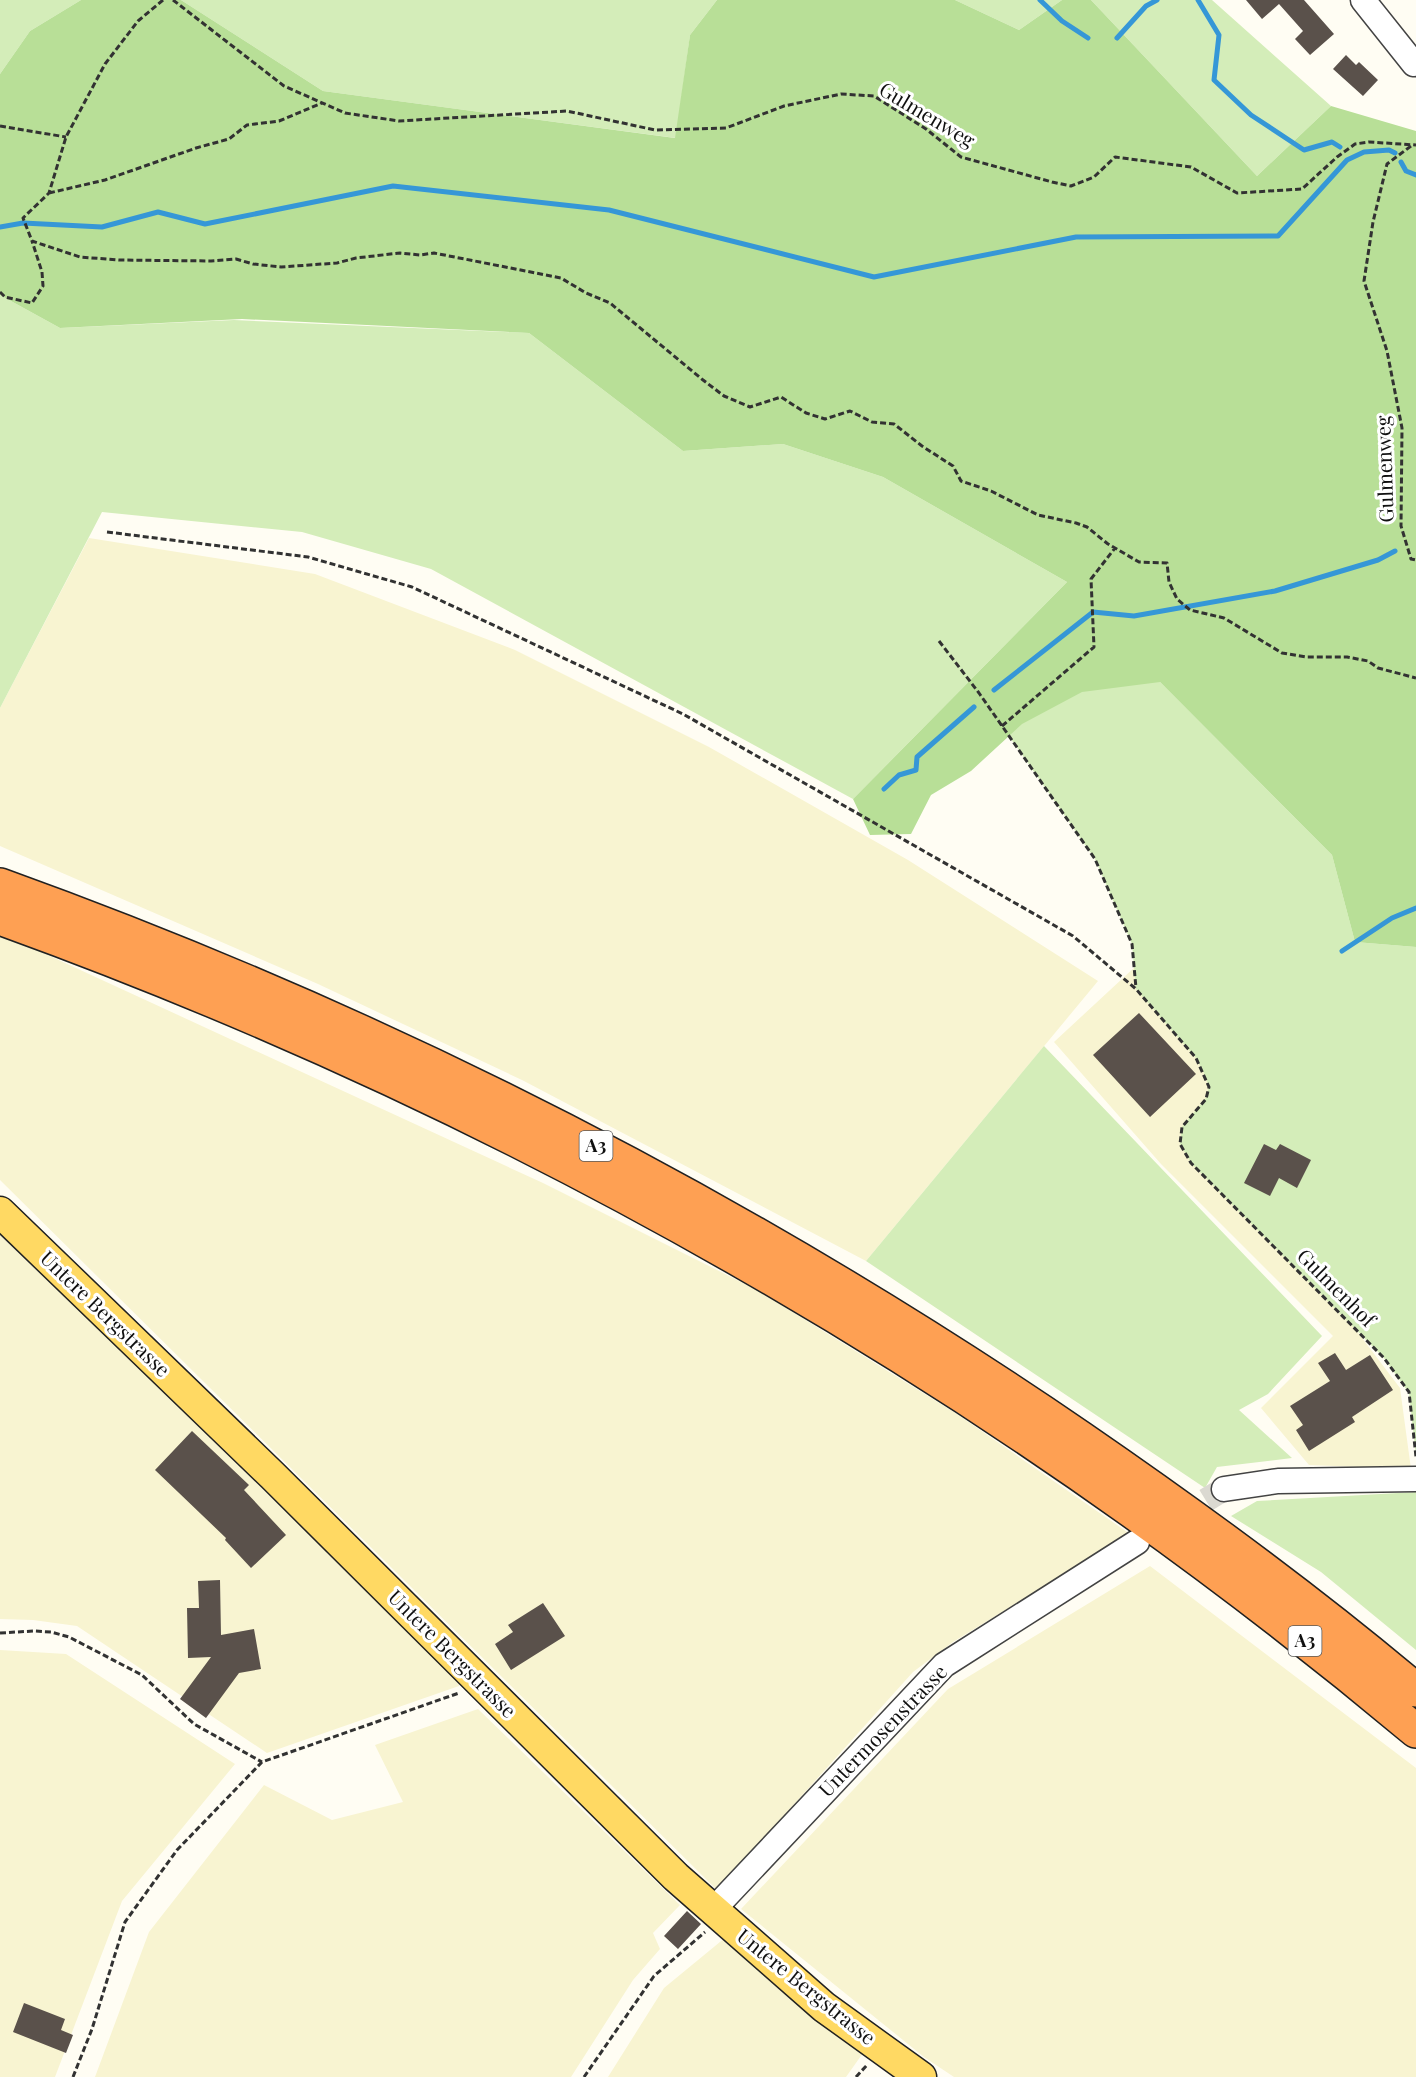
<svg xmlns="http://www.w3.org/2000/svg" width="1416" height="2077" viewBox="0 0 1416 2077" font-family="'Playfair Display',serif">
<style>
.farmland{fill:#f8f4d1}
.green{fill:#d4edb9}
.forest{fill:#b8df97}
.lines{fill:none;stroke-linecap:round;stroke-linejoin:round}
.stream{stroke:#3597d7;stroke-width:5}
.building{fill:#5a514b}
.minor-tunnel{stroke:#dbd9d1;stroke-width:24;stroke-dasharray:24 12;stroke-linecap:butt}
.minor-casing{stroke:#434343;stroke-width:27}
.major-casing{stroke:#212121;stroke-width:33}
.highway-casing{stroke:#212121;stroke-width:36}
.path{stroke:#323232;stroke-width:3;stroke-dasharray:6 3;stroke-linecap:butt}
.minor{stroke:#fff;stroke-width:24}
.major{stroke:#ffd963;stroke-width:30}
.highway{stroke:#fea053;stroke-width:33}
.labels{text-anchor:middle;stroke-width:6;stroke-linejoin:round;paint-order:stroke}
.shield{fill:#fff;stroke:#585858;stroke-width:1.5}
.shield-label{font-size:18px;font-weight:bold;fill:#101010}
.street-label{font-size:20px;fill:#101010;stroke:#fff}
</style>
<rect width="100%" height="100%" fill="#fffdf3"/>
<!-- farmland -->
<path class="farmland" d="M89,538L315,574L515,650L709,747L908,860L1098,981L866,1261L522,1080L318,984L0,846V708Z
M0,936L26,945L543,1183L757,1290L957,1414L1130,1534L953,1642L913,1672L717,1890L0,1180Z
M1164,940L1299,1255L1400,1388L1411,1469L1309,1465L1261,1408L1333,1336L1161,1164L1054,1042Z
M0,1235L460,1675L459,1686L267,1753L77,1626L33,1620L0,1619Z
M1150,1566L1416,1768V2077H954L924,2057L741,1909L948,1689Z
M0,1650L66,1654L235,1764L122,1901L55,2077H0Z
M478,1709L680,1905L653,1933L660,1949L633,1980L571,2077H95L149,1932L264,1785L332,1820L403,1802L375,1745Z
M726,1937L863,2053L846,2077H608L664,1988Z"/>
<!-- green -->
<path class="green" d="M0,0H81L30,31L0,74Z
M181,0H717L690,35L676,138L323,91Z
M955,0H1062L1019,30Z
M1091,0H1212L1331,106L1257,176Z
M0,295L60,328L234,320L529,333L683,451L783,444L883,477L1067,582L853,799L431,569L302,532L102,512L0,708Z
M1069,682H1160L1332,855L1355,942L1416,947V1456L1409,1393L1384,1358L1191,1163L1180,1144L1182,1127L1206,1098L1209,1087L1204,1073L1196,1058L1136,989L1132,944L1095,859L1002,726Z
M1044,1046L1322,1336L1268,1394L1239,1410L1292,1458L1217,1467L1205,1488L866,1261Z
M1416,1492V1650L1321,1572L1231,1516L1257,1501Z"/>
<!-- forest -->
<path class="forest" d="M81,0H181L323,91L675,138L690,35L717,0H955L1019,30L1062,0H1091L1257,176L1331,106L1416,131V947L1355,942L1332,855L1160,682L1082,692L1022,724L971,771L931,795L911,834L870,835L853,799L1067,582L883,477L783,444L683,451L529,333L242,319L60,328L0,295V74L30,31Z"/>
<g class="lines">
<!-- stream -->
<path class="stream" d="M1040,0L1062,21L1088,38
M1198,0L1219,35L1214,80L1251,115L1304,150L1332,142L1340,147
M1117,38L1146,6L1157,0
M1401,162L1406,171L1416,175
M0,227L23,223L102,227L158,212L205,224L393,186L609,210L874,277L1076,237L1278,236L1347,160L1364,152L1389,150L1395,153
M994,690L1093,612L1134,616L1275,591L1378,560L1395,551
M884,789L899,775L916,770L917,757L974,707
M1342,951L1392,918L1416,908"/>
</g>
<!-- building -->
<path class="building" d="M1246,0H1304L1334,34L1310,55L1295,39L1303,31L1279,4L1262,19Z
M1346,55L1356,65L1359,62L1378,80L1363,96L1333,69Z
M1139,1013L1196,1074L1150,1117L1093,1055Z
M1264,1144L1276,1150L1280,1144L1311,1160L1297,1188L1279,1178L1270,1196L1244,1183Z
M1335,1353L1346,1370L1370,1355L1393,1390L1352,1417L1355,1422L1309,1451L1296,1430L1303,1425L1290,1406L1330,1381L1318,1363Z
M192,1431L249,1485L244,1490L286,1535L251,1568L225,1540L226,1538L155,1470Z
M220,1580L221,1635L254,1629L261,1669L239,1673L206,1718L180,1699L211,1657L188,1658L187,1608H199L198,1581Z
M543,1603L565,1636L511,1670L495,1644L513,1632L508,1625Z
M687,1911L701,1924L678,1949L664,1936Z
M24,2003L65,2019L61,2030L73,2035L66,2053L13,2032Z"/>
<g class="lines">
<!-- minor-tunnel -->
<path class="minor-tunnel" d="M1175,1519L1224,1489"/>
<!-- minor casing -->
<g class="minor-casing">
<path id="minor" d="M1363,0L1414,64
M1224,1489L1278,1481L1416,1479
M713,1910L944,1665L1137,1542"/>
</g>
<!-- major casing -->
<g class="major-casing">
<path id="major" d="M0,1212L273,1476L676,1877L824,2007L921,2077"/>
</g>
<!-- highway casing -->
<g class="highway-casing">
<path id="highway" d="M0,885C383,1023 745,1208 1081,1438C1196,1517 1309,1600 1416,1690
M0,918C515,1104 997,1380 1416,1731"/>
</g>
<!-- path -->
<path class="path" d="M163,0L138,21L105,64L66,137L49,193L23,218L32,241L80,257L119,260L211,261L236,259L253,264L281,267L337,263L356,258L400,253L420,255L434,253L561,278L586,293L610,303L703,380L724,396L750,407L781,397L806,413L825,419L850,411L872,422L894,424L922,446L953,466L961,481L991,491L1038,515L1076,523L1087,527L1108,544L1139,562L1167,563L1169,582L1177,599L1190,610L1224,618L1282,653L1306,657H1347L1368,661L1378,668L1416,678
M173,0L284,86L345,113L399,121L567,111L655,130L726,128L784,106L841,94L874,96L926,129L961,157L1052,182L1071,186L1094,177L1115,157L1191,167L1237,193L1302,189L1337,157L1355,144L1369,142L1416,145
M0,126L66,137
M1411,146L1387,164L1373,222L1364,281L1387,351L1402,428L1401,526L1411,559L1416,560
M49,193L105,180L196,148L229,139L247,125L279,121L322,103
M0,292L5,297L32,303L43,286L42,272L32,241
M107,532L308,557L412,587L683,714L1073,936L1136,989L1196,1058L1209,1087L1206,1099L1182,1127L1180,1144L1191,1163L1384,1358L1409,1392L1416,1457
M939,641L979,693L1095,859L1132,944L1136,988
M1002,726L1094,647L1091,579L1115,548
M0,1633L34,1631L51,1632L69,1637L142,1675L194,1724L262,1762
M73,2077L92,2029L125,1922L177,1850L262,1762L459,1693
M584,2077L654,1976L705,1932
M856,2077L867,2065"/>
<!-- minor -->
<use href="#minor" class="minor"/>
<!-- major -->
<use href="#major" class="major"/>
<!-- highway -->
<use href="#highway" class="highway"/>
</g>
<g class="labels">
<!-- shield labels -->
<g class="shield">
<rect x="579.5" y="1131" width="33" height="30" rx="4.5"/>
<rect x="1288.5" y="1626" width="33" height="30" rx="4.5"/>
</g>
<g class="shield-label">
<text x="596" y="1152">A3</text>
<text x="1305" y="1647">A3</text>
</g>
<!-- street labels -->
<g class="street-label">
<text transform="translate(927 115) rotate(31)" y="7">Gulmenweg</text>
<text transform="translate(1385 469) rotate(-92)" y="7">Gulmenweg</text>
<text transform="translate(1336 1288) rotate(45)" y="7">Gulmenhof</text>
<text transform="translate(105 1314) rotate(44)" y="7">Untere Bergstrasse</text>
<text transform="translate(452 1654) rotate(45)" y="7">Untere Bergstrasse</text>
<text transform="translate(883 1731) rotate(-46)" y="7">Untermosenstrasse</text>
<text transform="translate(806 1987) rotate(39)" y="7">Untere Bergstrasse</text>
</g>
</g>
</svg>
